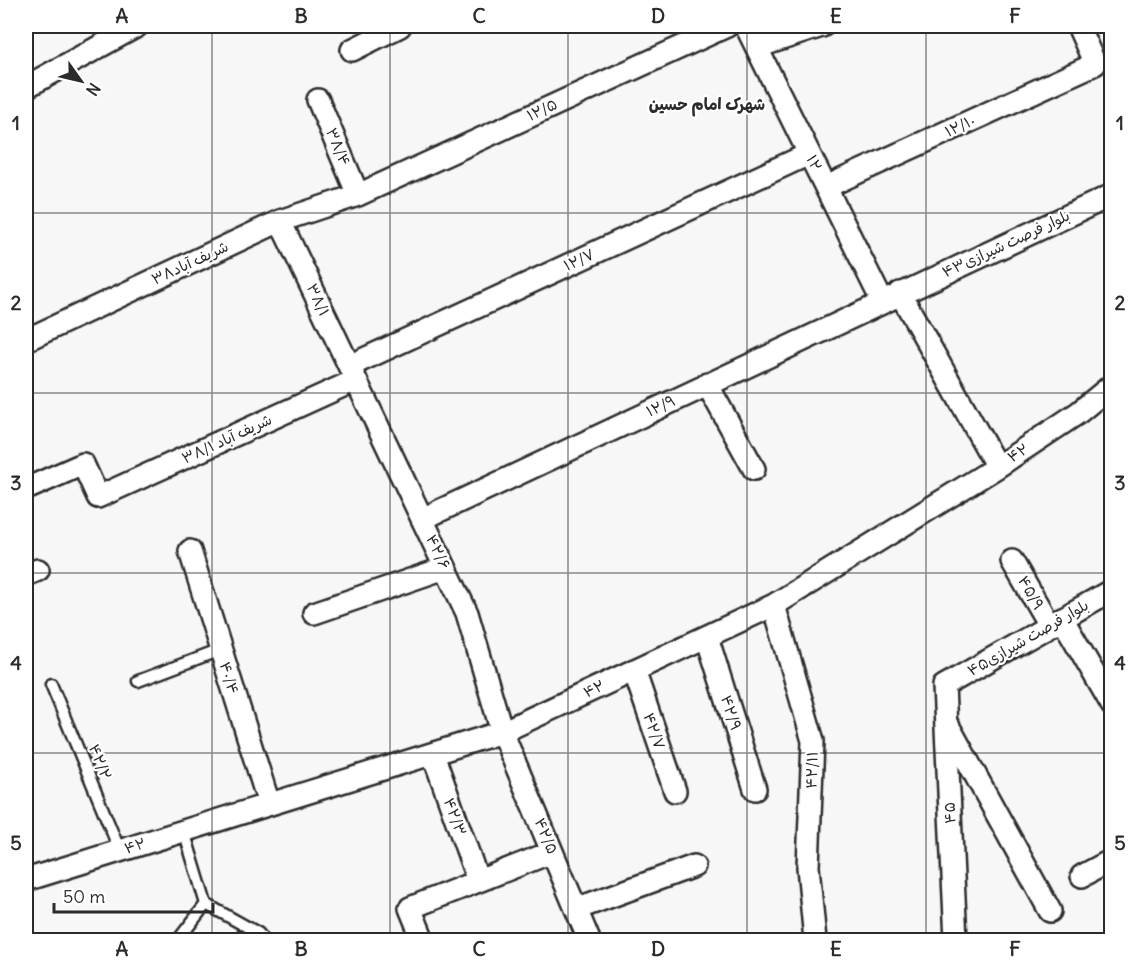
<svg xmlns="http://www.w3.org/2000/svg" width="1137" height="966" viewBox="0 0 1137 966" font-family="Delius,'Playpen Sans Arabic',sans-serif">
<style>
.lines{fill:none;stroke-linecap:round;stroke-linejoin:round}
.lane-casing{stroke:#2b2b2b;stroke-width:15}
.street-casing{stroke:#2b2b2b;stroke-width:26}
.lane{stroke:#fff;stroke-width:10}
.street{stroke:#fff;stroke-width:21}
.grid{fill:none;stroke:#2b2b2b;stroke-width:1.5;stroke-opacity:0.55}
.labels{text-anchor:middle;stroke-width:4.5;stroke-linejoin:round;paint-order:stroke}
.street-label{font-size:15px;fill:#2b2b2b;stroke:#fff}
.neighbourhood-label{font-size:16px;font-weight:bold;fill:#2b2b2b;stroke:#fff}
.neatline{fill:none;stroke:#2b2b2b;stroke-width:2}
.grid-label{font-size:20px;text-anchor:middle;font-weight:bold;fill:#2b2b2b}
</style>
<rect width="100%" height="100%" fill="#f7f7f7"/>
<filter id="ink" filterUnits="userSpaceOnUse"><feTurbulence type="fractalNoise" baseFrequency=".0167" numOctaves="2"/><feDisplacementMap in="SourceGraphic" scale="12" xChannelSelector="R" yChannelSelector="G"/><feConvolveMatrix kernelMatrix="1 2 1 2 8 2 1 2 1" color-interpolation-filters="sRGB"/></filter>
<g filter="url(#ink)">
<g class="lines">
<!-- lane casing -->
<g class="lane-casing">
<path id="lane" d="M138,681L220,650
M51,684L120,851
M206,904L258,933L264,940
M178,940L206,904L184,831"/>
</g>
<!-- street casing -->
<g class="street-casing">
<path id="street" d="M746,26L882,301
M757,47L822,26
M352,50L400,26
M26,87L137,26
M318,100L358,195
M826,187L1095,64L1078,26
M280,221L467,613L502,732L589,940
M900,293L997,467
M26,340L280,221L358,195L727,26
M349,366L809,154
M707,384L754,469
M26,489L83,464L98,497L356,380
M422,519L1112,195
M190,551L269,804
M1012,561L1049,625
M26,575L38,570
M774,605L813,741L808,867L815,940
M314,613L445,568
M1062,618L1112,705
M707,637L755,789
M634,670L675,791
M949,727L1050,911
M433,754L478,881
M1082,876L1112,860
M26,880L502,732L774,605L997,467L1078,413L1112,385
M576,909L694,866
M423,940L410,908L552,852
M956,940L944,686L1112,590"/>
</g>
<!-- lane -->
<use href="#lane" class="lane"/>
<!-- street -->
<use href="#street" class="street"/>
</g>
</g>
<!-- grid -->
<path class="grid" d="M212,26V940M390,26V940M568,26V940M747,26V940M926,26V940M26,213H1112M26,393H1112M26,573H1112M26,753H1112"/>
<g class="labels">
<!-- street labels -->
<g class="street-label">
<text transform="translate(542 110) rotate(-25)" y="5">۱۲/۵</text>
<text transform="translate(960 126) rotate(-25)" y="5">۱۲/۱۰</text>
<text transform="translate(338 147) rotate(67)" y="5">۳۸/۴</text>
<text transform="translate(814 163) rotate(63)" y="5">۱۲</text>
<text transform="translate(1006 244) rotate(-25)" y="5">بلوار فرصت شیرازی۴۳</text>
<text transform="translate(579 260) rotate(-25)" y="5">۱۲/۷</text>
<text transform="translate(190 263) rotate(-25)" y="5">شریف آباد۳۸</text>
<text transform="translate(318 300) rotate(65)" y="5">۳۸/۱</text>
<text transform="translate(661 406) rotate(-25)" y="5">۱۲/۹</text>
<text transform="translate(227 439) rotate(-25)" y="5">۳۸/۱ شریف آباد</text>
<text transform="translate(1018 453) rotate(-33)" y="5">۴۲</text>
<text transform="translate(438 552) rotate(65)" y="5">۴۲/۶</text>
<text transform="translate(1031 593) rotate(60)" y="5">۴۵/۹</text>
<text transform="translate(1028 638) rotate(-30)" y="5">بلوار فرصت شیرازی۴۵</text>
<text transform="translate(229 678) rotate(73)" y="5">۴۰/۴</text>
<text transform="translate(594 689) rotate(-25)" y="5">۴۲</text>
<text transform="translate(731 713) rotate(72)" y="5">۴۲/۹</text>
<text transform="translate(654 731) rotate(71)" y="5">۴۲/۷</text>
<text transform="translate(100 762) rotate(68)" y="5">۴۲/۲</text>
<text transform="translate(812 770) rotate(-88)" y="5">۴۲/۱۱</text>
<text transform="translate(950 813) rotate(-93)" y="5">۴۵</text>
<text transform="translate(455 817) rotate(70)" y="5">۴۲/۳</text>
<text transform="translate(546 836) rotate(67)" y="5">۴۲/۵</text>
<text transform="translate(135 846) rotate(-17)" y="5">۴۲</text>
</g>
<!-- neighbourhood labels -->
<g class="neighbourhood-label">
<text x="707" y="110">شهرک امام حسین</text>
</g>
</g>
<!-- margin -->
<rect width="1137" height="966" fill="none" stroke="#fff" stroke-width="66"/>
<!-- north arrow -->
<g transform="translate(81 81) rotate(124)" stroke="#ffffff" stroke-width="4.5" paint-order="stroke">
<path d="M0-4.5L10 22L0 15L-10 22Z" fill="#2b2b2b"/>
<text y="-9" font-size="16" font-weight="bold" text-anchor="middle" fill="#2b2b2b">N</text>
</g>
<!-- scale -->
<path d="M54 903v9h159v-9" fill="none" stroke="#2b2b2b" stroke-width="3"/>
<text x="63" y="903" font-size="18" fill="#2b2b2b" stroke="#ffffff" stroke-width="4.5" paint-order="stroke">50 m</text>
<rect x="33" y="33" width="1071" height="900" class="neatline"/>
<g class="grid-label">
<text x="122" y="23">A</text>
<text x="301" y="23">B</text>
<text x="479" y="23">C</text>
<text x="658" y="23">D</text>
<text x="836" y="23">E</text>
<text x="1015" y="23">F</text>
<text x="16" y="130">1</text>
<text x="1120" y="130">1</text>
<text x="16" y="310">2</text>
<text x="1120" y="310">2</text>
<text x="16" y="490">3</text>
<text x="1120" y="490">3</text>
<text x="16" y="670">4</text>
<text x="1120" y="670">4</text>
<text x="16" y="850">5</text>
<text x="1120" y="850">5</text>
<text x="122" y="956">A</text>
<text x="301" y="956">B</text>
<text x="479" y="956">C</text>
<text x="658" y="956">D</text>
<text x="836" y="956">E</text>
<text x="1015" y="956">F</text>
</g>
</svg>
